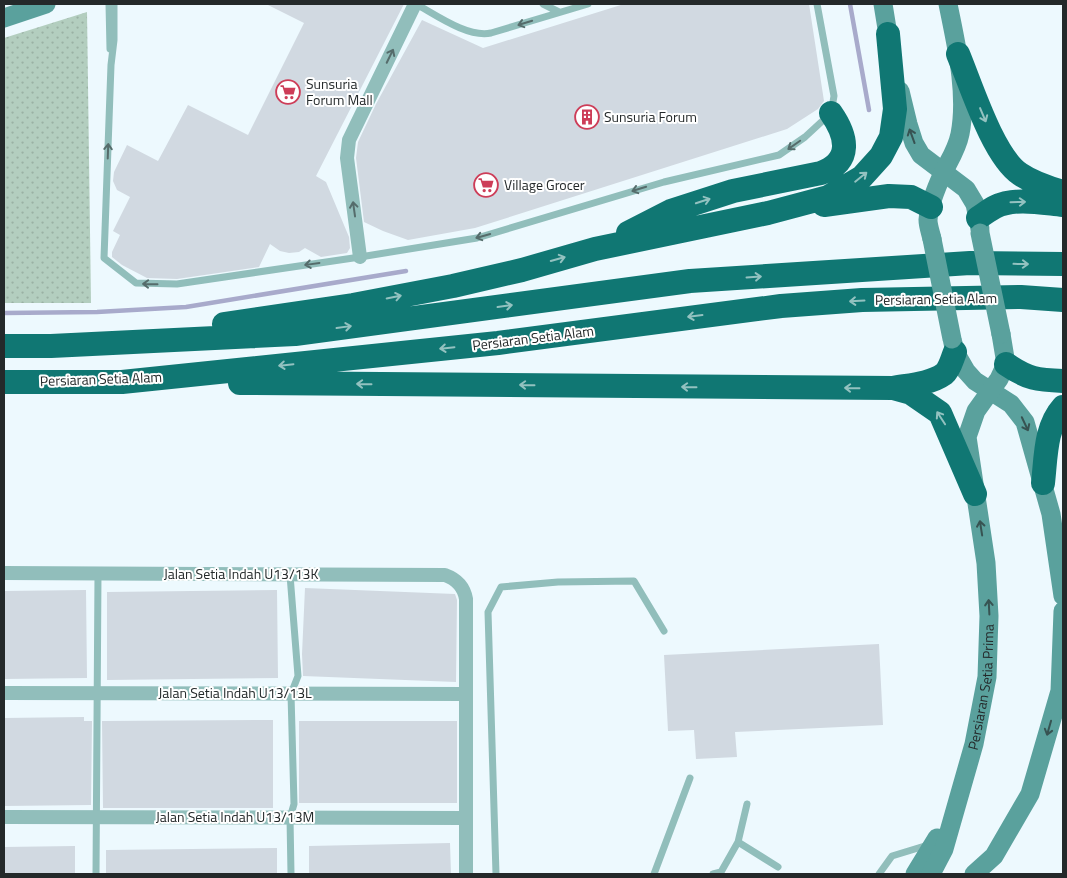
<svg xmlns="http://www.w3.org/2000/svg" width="1067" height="878" viewBox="0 0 1067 878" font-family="'Titillium Web',sans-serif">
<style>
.grass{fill:url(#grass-dots)}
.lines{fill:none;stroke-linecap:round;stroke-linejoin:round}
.stream{stroke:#a8aacb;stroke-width:4.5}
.building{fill:#d1d9e1}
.lane{stroke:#91bebb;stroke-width:7}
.street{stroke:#91bebb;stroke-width:14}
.secondary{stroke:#5aa19d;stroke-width:19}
.highway{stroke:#107773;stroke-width:24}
.secondary-bridge{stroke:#5aa19d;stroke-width:19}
.oneway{stroke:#556c6b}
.oneway2{stroke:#93c2c0}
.oneway3{stroke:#375352}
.labels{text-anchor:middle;stroke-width:4;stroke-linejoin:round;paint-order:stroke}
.poi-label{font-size:14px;fill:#24292a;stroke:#fff;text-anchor:start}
.street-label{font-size:14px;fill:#24292a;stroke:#fff}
</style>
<defs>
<pattern id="grass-dots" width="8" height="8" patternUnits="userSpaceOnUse" patternTransform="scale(1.25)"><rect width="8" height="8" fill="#b3cebf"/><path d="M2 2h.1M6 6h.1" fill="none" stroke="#9ab1a4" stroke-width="1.8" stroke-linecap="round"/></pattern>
</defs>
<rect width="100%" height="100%" fill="#edf9fe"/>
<!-- grass -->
<path class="grass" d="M87,12L91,303H4V38Z"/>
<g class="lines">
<!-- stream -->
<path class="stream" d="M850,4L869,110
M4,313L97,312L186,307L406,271"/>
</g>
<!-- building -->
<path class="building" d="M266,4H404L316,176L326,182L349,237L350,248L347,253L321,257L305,248L299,252L289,253L280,251L270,244L259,267L177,279L147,278L122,265L112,257V252L120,235L113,231L130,197L117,190L113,181L114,172L127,145L158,161L188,105L248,135L304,23Z
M624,4H809L824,101L818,109L787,129L475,228L408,240L383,231L364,222L356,158L358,142L376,104L422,20L483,48Z
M305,588L455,594L457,600L456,682L303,676L302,654Z
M86,590L87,678L4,679V591Z
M277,590L278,678L107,680V592Z
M879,644L883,725L735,732L737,757L696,759L694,730L668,731L664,655Z
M84,717V721H92L91,805L4,806V718Z
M273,720V808H103L102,721Z
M299,721H457V803H299Z
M450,843L451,874H309V846Z
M75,846V874H4V847Z
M277,848V874H106V850Z"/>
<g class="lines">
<!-- lane -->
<path class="lane" d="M109,4L110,49
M114,4V40L111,65L104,258L136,283L177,284L360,257L477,238L664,182L779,155L805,137L831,113L834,96L817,4
M416,4C436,15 468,38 491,33L588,4
M543,4L559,12
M290,575L298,676L291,694L294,804L290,818L291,874
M738,842L778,867
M96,874L98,574
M496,874L488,612L501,587L558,582L634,581L664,631
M654,874L690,778
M713,874L721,872L738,842L747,804
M879,874L892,856L928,845"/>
<!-- street -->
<path class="street" d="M360,257L347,158L349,140L415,4
M4,573L445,575C456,579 464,587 466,599V874
M4,693L466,694
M4,817L466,818"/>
<!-- secondary -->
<g class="secondary">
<path d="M883,4L890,47"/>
<path d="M4,18L46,4"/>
<path d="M900,91L908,124L914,143L921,155L966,189L975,204L980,229"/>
<path d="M932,239C931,234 928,226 928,220C929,205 937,186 943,173C950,159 957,149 960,134C968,93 956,44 948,4"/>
<path d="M953,343L955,352L966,371L975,381L1011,404L1025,422L1051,514L1063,596"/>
<path d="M915,874L937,838"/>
<path id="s1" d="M931,874L944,849L974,744L987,677L989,616L986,563L967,437L976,411L999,379L1006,364L1001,334"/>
<path d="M974,874L994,856L1030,794L1060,691L1063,611"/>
</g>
<!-- highway -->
<path class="highway" d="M958,54C971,85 993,156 1020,174C1033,183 1049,188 1063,192
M824,205L889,196L911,197L931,207
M978,218C983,215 989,210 995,207C1015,197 1042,203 1063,205
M628,233L671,211L733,191L821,173C853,161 847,136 831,113
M224,324L353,305L453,286L522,270L595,249L768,213L828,197L862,177L881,156L891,137L895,109L888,34
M4,346H51L295,334L690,281L970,263L1063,264
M1006,364C1028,379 1037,380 1063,381
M4,382H122L498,343L781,306L862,300L1021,297L1063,300
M240,383L893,388C909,385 930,384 944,374C950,369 952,359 955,352
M893,388L911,393L940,413L975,494
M1043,483C1046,457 1045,427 1063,407"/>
<!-- secondary-bridge -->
<path class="secondary-bridge" d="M980,233L1001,334
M932,239L952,339"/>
</g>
<!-- one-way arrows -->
<defs><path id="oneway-shaft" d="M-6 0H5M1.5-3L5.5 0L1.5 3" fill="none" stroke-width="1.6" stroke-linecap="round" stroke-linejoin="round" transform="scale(1.25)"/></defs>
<g class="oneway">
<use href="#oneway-shaft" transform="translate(525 23) rotate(163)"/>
<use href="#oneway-shaft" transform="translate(390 56) rotate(-64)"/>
<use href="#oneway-shaft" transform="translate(794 145) rotate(145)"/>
<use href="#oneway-shaft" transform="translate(108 151) rotate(-88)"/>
<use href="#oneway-shaft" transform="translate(639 189) rotate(163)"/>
<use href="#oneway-shaft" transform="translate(354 209) rotate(-98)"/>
<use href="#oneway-shaft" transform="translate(483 236) rotate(164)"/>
<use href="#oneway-shaft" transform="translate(312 264) rotate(172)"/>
<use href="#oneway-shaft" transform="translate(150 284) rotate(-179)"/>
</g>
<g class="oneway2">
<use href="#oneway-shaft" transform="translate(983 115) rotate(67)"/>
<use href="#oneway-shaft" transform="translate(861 177) rotate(-39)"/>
<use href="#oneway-shaft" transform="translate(703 201) rotate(-18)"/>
<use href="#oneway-shaft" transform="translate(1018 202) rotate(-1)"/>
<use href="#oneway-shaft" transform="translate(558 259) rotate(-16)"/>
<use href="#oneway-shaft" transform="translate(1021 264) rotate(1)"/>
<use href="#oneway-shaft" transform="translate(754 277) rotate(-4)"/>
<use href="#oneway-shaft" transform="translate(394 297) rotate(-11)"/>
<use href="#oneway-shaft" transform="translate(857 301) rotate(177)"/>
<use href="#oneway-shaft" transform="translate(505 306) rotate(-8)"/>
<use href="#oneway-shaft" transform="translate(695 316) rotate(173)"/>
<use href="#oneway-shaft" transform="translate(344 327) rotate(-8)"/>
<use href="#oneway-shaft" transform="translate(447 348) rotate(174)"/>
<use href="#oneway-shaft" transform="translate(286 365) rotate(174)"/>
<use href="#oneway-shaft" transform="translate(364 384) rotate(-179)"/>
<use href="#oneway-shaft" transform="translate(527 385) rotate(-179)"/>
<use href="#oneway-shaft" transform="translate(689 387) rotate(-179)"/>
<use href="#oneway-shaft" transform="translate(852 388) rotate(-179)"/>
<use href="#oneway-shaft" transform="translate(941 418) rotate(-123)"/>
</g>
<g class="oneway3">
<use href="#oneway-shaft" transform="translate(912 136) rotate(-110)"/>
<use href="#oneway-shaft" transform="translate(1025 424) rotate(65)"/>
<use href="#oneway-shaft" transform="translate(981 528) rotate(-99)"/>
<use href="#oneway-shaft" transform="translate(989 607) rotate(-93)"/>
<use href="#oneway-shaft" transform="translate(1049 728) rotate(106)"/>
</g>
<!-- icons -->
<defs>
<g id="supermarket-ring" transform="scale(1.25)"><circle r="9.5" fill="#fff" stroke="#cd3d58" stroke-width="1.5"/><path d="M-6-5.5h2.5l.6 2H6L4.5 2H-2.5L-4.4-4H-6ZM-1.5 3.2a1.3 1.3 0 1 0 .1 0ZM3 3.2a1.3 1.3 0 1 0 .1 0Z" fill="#cd3d58"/></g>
<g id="building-ring" transform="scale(1.25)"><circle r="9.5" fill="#fff" stroke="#cd3d58" stroke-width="1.5"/><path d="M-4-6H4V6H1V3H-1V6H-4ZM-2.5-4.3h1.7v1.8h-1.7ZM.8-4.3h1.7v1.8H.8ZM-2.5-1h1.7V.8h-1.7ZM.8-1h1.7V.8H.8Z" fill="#cd3d58"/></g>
</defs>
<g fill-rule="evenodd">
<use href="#supermarket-ring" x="288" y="92"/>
<use href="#building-ring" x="587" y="117"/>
<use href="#supermarket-ring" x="486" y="185"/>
</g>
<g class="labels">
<!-- poi labels -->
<g class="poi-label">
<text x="306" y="89">Sunsuria<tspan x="306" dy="16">Forum Mall</tspan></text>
<text x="604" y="122">Sunsuria Forum</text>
<text x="504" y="190">Village Grocer</text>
</g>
<!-- street labels -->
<g class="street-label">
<text transform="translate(936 299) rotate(-1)" y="5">Persiaran Setia Alam</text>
<text transform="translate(533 338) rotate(-7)" y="5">Persiaran Setia Alam</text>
<text transform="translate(101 379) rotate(-2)" y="5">Persiaran Setia Alam</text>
<text x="241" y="579">Jalan Setia Indah U13/13K</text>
<text dy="5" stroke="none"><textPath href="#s1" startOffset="195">Persiaran Setia Prima</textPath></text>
<text x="235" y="698">Jalan Setia Indah U13/13L</text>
<text x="235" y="822">Jalan Setia Indah U13/13M</text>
</g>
</g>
<!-- border -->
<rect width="1067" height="878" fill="none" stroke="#24292a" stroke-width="10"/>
</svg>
